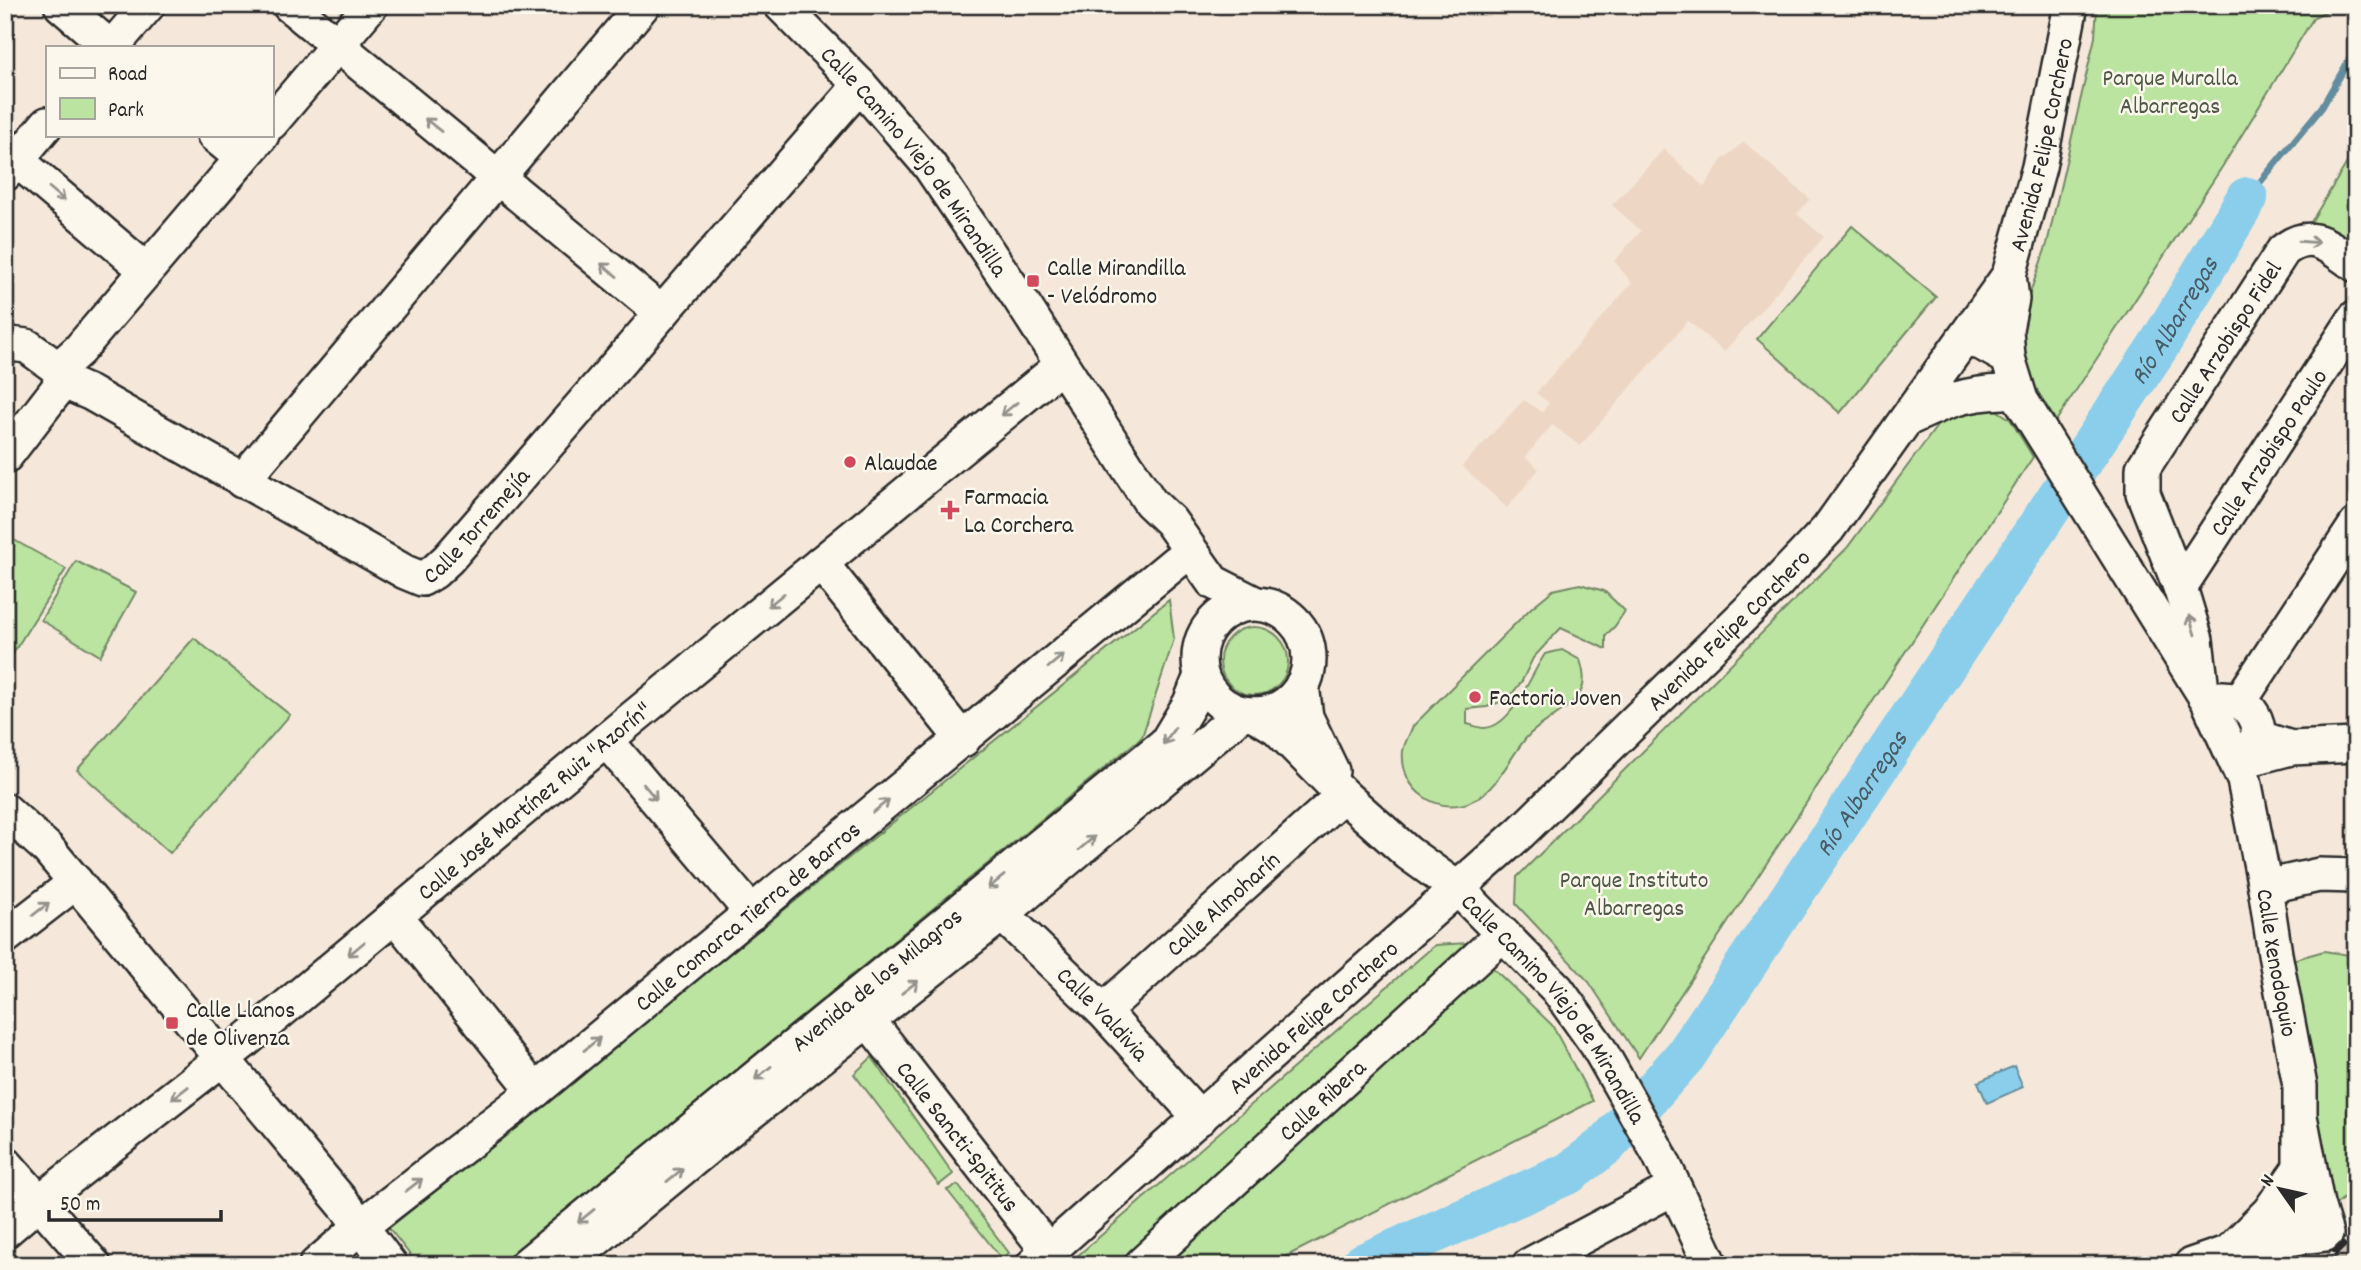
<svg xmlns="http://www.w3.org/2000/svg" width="2361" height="1270" viewBox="0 0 2361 1270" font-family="Dekko,sans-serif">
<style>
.built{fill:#eed6c4}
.green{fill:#bbe4a0;stroke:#738866;stroke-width:2}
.water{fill:#8aceeb;stroke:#648d9e;stroke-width:2}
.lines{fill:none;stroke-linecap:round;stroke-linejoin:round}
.stream{stroke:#648d9e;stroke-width:7}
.river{stroke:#8aceeb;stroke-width:42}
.minor-tunnel{stroke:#cdc2b7;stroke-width:33;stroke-dasharray:33 17;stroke-linecap:butt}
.minor-casing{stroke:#2b2b2b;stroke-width:38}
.minor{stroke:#fbf7ec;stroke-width:33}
.rail-casing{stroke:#2b2b2b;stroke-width:8}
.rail{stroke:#fbf7ec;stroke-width:5;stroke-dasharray:16;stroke-linecap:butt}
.oneway{stroke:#93918c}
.poi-dot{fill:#d1495b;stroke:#fbf7ec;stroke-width:2.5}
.labels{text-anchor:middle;stroke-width:5;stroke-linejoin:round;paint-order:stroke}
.park-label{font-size:24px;fill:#4f5948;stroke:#fbf7ec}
.street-label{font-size:24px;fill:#2b2b2b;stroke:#fbf7ec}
.poi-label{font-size:24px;fill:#2b2b2b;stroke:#fbf7ec;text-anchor:start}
.water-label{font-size:26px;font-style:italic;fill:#485c65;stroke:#fbf7ec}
</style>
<rect width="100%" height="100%" fill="#f5e8da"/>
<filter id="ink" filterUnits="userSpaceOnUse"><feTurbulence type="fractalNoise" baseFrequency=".0143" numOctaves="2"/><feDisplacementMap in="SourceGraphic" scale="14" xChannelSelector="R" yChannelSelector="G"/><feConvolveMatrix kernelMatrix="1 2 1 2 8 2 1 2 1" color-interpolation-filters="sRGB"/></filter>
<g filter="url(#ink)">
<!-- built -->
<path class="built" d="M1744,142L1810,199L1797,214L1824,237L1724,352L1688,321L1580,446L1552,425L1525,457L1539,469L1507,508L1462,466L1524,400L1542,412L1549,403L1536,393L1632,283L1614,261L1641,231L1612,205L1664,149L1704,187L1722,160Z
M2356,1232V1265H2324Z"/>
<!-- green -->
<path class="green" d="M2097,5H2335L2333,8L2314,17L2224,164L2056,421L2033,384L2023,347L2024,310L2047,244L2095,37Z
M2356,148V257L2308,227Z
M1852,226L1936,297L1840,413L1757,339Z
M1978,398L2010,419L2033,457L1639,1058L1589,982L1516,904L1517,877L1847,548L1951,407Z
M5,535L66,569L5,666Z
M76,561L136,592L100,656L41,620Z
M1580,584L1604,591L1625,611L1615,626L1606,635V649L1561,628L1533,658L1522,681L1508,699L1487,707L1467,709V724C1472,725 1479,728 1484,728C1513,727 1530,675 1545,654L1562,650L1580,660C1583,669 1586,682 1581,691C1571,710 1540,722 1527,737C1511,755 1499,786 1476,799C1441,819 1399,791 1403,751C1404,743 1410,734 1413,726L1531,608L1553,590Z
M1169,600L1174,639L1142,737L499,1265H418L389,1228Z
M1220 661a34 34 0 1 1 68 0a34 34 0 1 1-68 0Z
M194,638L290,715L170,853L77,770Z
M1467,943L1552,1025L1593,1101L1269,1265H1067L1435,945Z
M2324,951L2356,956V1187L2330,1210L2285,962Z
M872,1057L953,1174L939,1185L854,1074Z
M958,1185L1009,1253L1001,1258L947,1190Z"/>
<!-- water -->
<path class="water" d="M2014,1066L2023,1087L1987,1103L1978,1082Z"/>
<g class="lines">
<!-- stream -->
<path class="stream" d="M2247,198L2322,107L2356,48"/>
<!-- river -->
<path class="river" id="s1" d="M1361,1265L1569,1173L1607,1144L1685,1056L2159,345L2247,198"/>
<!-- minor-tunnel -->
<path class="minor-tunnel" d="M2326,1234L2349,1265"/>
<!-- minor casing -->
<g class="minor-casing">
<g id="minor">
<path d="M61,5L110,47"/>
<path d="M289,5L662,313"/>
<path id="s2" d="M781,5L860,85L929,165L1020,299L1150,502L1170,521L1213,582L1254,603"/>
<path d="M112,47L148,5"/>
<path d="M271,123L371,5"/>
<path d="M214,135L242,158"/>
<path d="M5,150L146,270"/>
<path d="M5,174L47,124"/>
<path id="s3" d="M1964,340L1981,343L2008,358L2021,400L2208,701L2244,780L2265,887L2275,954L2300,1086V1167L2295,1238L2326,1234L2317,1204L2301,1121"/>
<path d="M5,347L10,344L27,346L61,371L59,387L5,457"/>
<path d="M2008,358L2006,329L2012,299L2009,275"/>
<path d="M58,369L79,350L262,135"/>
<path id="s4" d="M60,380L90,393L405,572L422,579L434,572L448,559L860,85"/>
<path d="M1908,419C1944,402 1963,393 2004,392"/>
<path d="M242,481L643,5"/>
<path d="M821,563L963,740"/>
<path id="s5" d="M2180,587L2356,317"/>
<circle cx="1254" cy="659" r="55"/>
<path id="s6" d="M2201,681L2196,640L2180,587L2143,493V468L2283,251C2312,227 2330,248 2356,265"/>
<path d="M1302,685L1306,717L1332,771"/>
<path d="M2221,698C2249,696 2269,728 2251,752C2248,756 2242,759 2238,762"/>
<path d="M2240,701L2356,525"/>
<path id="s7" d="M1254,714L1277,728L1343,795L1408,853L1458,889L1557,989L1597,1045L1659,1154L1711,1265"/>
<path d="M606,740L752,913"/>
<path d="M2291,748L2356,745"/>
<path d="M2238,762L2291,748L2257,737"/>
<path d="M5,810L48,849L347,1208L390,1265"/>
<path d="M2265,887L2319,875L2356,876"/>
<path id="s8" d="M1002,914L1103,1011L1200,1118"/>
<path d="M395,916L535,1091"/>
<path d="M5,937L76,882"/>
<path id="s9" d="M1103,1011L1343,795"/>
<path id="s10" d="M868,1020L1048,1251"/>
<path d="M5,1163L94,1265"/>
<path id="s11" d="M5,1231L39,1202L245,1041L606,740L1061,366"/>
<path d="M2229,1252L2269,1212L2299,1169"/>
<path id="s12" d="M316,1265L360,1227L535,1091L1176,562"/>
<path id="s13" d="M526,1265L1166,743L1190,703L1201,676"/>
<path d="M565,1265L735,1125L1002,914L1242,713"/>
<path id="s14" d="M1033,1265L1521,832L1776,584L1828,529L2009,275L2039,167L2071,5"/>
<path id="s15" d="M1141,1265L1503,934"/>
<path d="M1529,1265L1674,1188"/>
<path d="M2191,1265L2229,1252L2295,1238"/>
</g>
</g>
<!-- minor -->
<use href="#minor" class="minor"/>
<!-- rail casing -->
<g class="rail-casing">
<path id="rail" d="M2322,1265L2356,1232"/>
</g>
<!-- rail -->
<use href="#rail" class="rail"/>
</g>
<!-- one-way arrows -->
<defs><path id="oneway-shaft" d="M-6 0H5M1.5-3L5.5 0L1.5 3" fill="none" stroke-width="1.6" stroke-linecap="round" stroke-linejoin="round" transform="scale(1.75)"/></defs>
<g class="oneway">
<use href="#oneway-shaft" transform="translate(433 125) rotate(-141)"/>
<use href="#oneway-shaft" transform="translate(57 194) rotate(40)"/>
<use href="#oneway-shaft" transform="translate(2309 242) rotate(4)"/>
<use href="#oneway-shaft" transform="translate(609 270) rotate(-141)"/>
<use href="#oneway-shaft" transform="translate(1009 409) rotate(141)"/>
<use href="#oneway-shaft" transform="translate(776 600) rotate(141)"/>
<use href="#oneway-shaft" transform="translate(2192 625) rotate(-107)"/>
<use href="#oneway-shaft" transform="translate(1056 661) rotate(-40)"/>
<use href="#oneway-shaft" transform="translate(1169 736) rotate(125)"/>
<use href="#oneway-shaft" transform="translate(650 792) rotate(50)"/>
<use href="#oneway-shaft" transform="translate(881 806) rotate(-39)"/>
<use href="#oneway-shaft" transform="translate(1087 843) rotate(-40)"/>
<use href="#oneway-shaft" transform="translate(996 882) rotate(141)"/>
<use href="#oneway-shaft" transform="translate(41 909) rotate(-38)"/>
<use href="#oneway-shaft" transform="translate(356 949) rotate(140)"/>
<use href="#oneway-shaft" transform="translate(910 987) rotate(-38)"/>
<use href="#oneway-shaft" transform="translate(592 1044) rotate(-39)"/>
<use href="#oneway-shaft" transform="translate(763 1073) rotate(141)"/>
<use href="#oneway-shaft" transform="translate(180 1093) rotate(142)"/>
<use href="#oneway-shaft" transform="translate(675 1175) rotate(-39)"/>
<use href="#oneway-shaft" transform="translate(414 1185) rotate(-38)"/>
<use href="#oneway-shaft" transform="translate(586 1216) rotate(141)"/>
</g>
</g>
<!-- markers -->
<g class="poi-dot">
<rect x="1026" y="274" width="14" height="14" rx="3.5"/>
<circle cx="850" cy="462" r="7"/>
<path d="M946.5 499.5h7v7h7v7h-7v7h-7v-7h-7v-7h7z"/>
<circle cx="1475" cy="697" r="7"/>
<rect x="165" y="1016" width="14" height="14" rx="3.5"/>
</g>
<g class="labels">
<!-- park labels -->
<g class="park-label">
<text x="2170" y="85">Parque Muralla<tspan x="2170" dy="28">Albarregas</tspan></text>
<text x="1634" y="887">Parque Instituto<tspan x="1634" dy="28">Albarregas</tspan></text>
</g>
<!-- street labels -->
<g class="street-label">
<text dy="8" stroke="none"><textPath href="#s14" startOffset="1530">Avenida Felipe Corchero</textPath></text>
<text dy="8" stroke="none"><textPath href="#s2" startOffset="206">Calle Camino Viejo de Mirandilla</textPath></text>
<text dy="8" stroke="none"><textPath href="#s6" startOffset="373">Calle Arzobispo Fidel</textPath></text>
<text dy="8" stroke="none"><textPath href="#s5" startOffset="161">Calle Arzobispo Paulo</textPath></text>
<text dy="8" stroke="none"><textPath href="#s4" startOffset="490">Calle Torremejía</textPath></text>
<text dy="8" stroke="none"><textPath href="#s14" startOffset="942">Avenida Felipe Corchero</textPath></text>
<text dy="8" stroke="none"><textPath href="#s11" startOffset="682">Calle José Martínez Ruiz "Azorín"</textPath></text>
<text dy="8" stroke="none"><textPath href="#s9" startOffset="161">Calle Almoharín</textPath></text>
<text dy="8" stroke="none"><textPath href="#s12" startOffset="555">Calle Comarca Tierra de Barros</textPath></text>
<text dy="8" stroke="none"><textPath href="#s3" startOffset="719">Calle Xenodoquio</textPath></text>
<text dy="8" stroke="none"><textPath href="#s13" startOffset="452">Avenida de los Milagros</textPath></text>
<text dy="8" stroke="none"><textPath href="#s7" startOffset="424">Calle Camino Viejo de Mirandilla</textPath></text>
<text dy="8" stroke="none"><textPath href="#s8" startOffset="142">Calle Valdivia</textPath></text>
<text dy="8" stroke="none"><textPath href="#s14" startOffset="374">Avenida Felipe Corchero</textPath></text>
<text dy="8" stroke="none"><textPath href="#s15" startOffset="245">Calle Ribera</textPath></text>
<text dy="8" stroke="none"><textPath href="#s10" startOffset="147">Calle Sancti-Spititus</textPath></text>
</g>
<!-- poi labels -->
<g class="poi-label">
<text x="1047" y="275">Calle Mirandilla<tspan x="1047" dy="28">- Velódromo</tspan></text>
<text x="864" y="470">Alaudae</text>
<text x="964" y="504">Farmacia<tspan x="964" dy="28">La Corchera</tspan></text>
<text x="1489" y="705">Factoria Joven</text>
<text x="186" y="1017">Calle Llanos<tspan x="186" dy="28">de Olivenza</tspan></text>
</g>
<!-- water labels -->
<g class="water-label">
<text dy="9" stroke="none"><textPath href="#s1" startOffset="1276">Río Albarregas</textPath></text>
<text dy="9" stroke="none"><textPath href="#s1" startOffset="709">Río Albarregas</textPath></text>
</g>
</g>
<!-- margin -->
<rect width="2361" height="1270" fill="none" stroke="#fbf7ec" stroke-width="28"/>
<rect x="14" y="14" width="2333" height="1242" fill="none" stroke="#2b2b2b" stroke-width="2.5" filter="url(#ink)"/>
<!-- legend -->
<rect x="46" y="46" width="228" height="91" fill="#fbf7ec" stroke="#a8a59f" stroke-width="2"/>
<rect x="60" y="68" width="35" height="10" fill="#fbf7ec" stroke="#a8a59f" stroke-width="2"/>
<text x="108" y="80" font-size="21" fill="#2b2b2b">Road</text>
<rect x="60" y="98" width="35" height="21" fill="#bbe4a0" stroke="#a8a59f" stroke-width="2"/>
<text x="108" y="116" font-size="21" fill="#2b2b2b">Park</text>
<!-- north arrow -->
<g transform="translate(2280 1189) rotate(304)" stroke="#fbf7ec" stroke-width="5" paint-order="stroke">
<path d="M0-5L12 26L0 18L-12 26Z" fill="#2b2b2b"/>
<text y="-10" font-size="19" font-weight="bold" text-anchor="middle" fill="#2b2b2b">N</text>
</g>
<!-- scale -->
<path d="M49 1210v10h172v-10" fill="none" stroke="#2b2b2b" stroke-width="3.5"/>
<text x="60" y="1210" font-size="21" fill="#2b2b2b" stroke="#fbf7ec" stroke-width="5" paint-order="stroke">50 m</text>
</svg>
